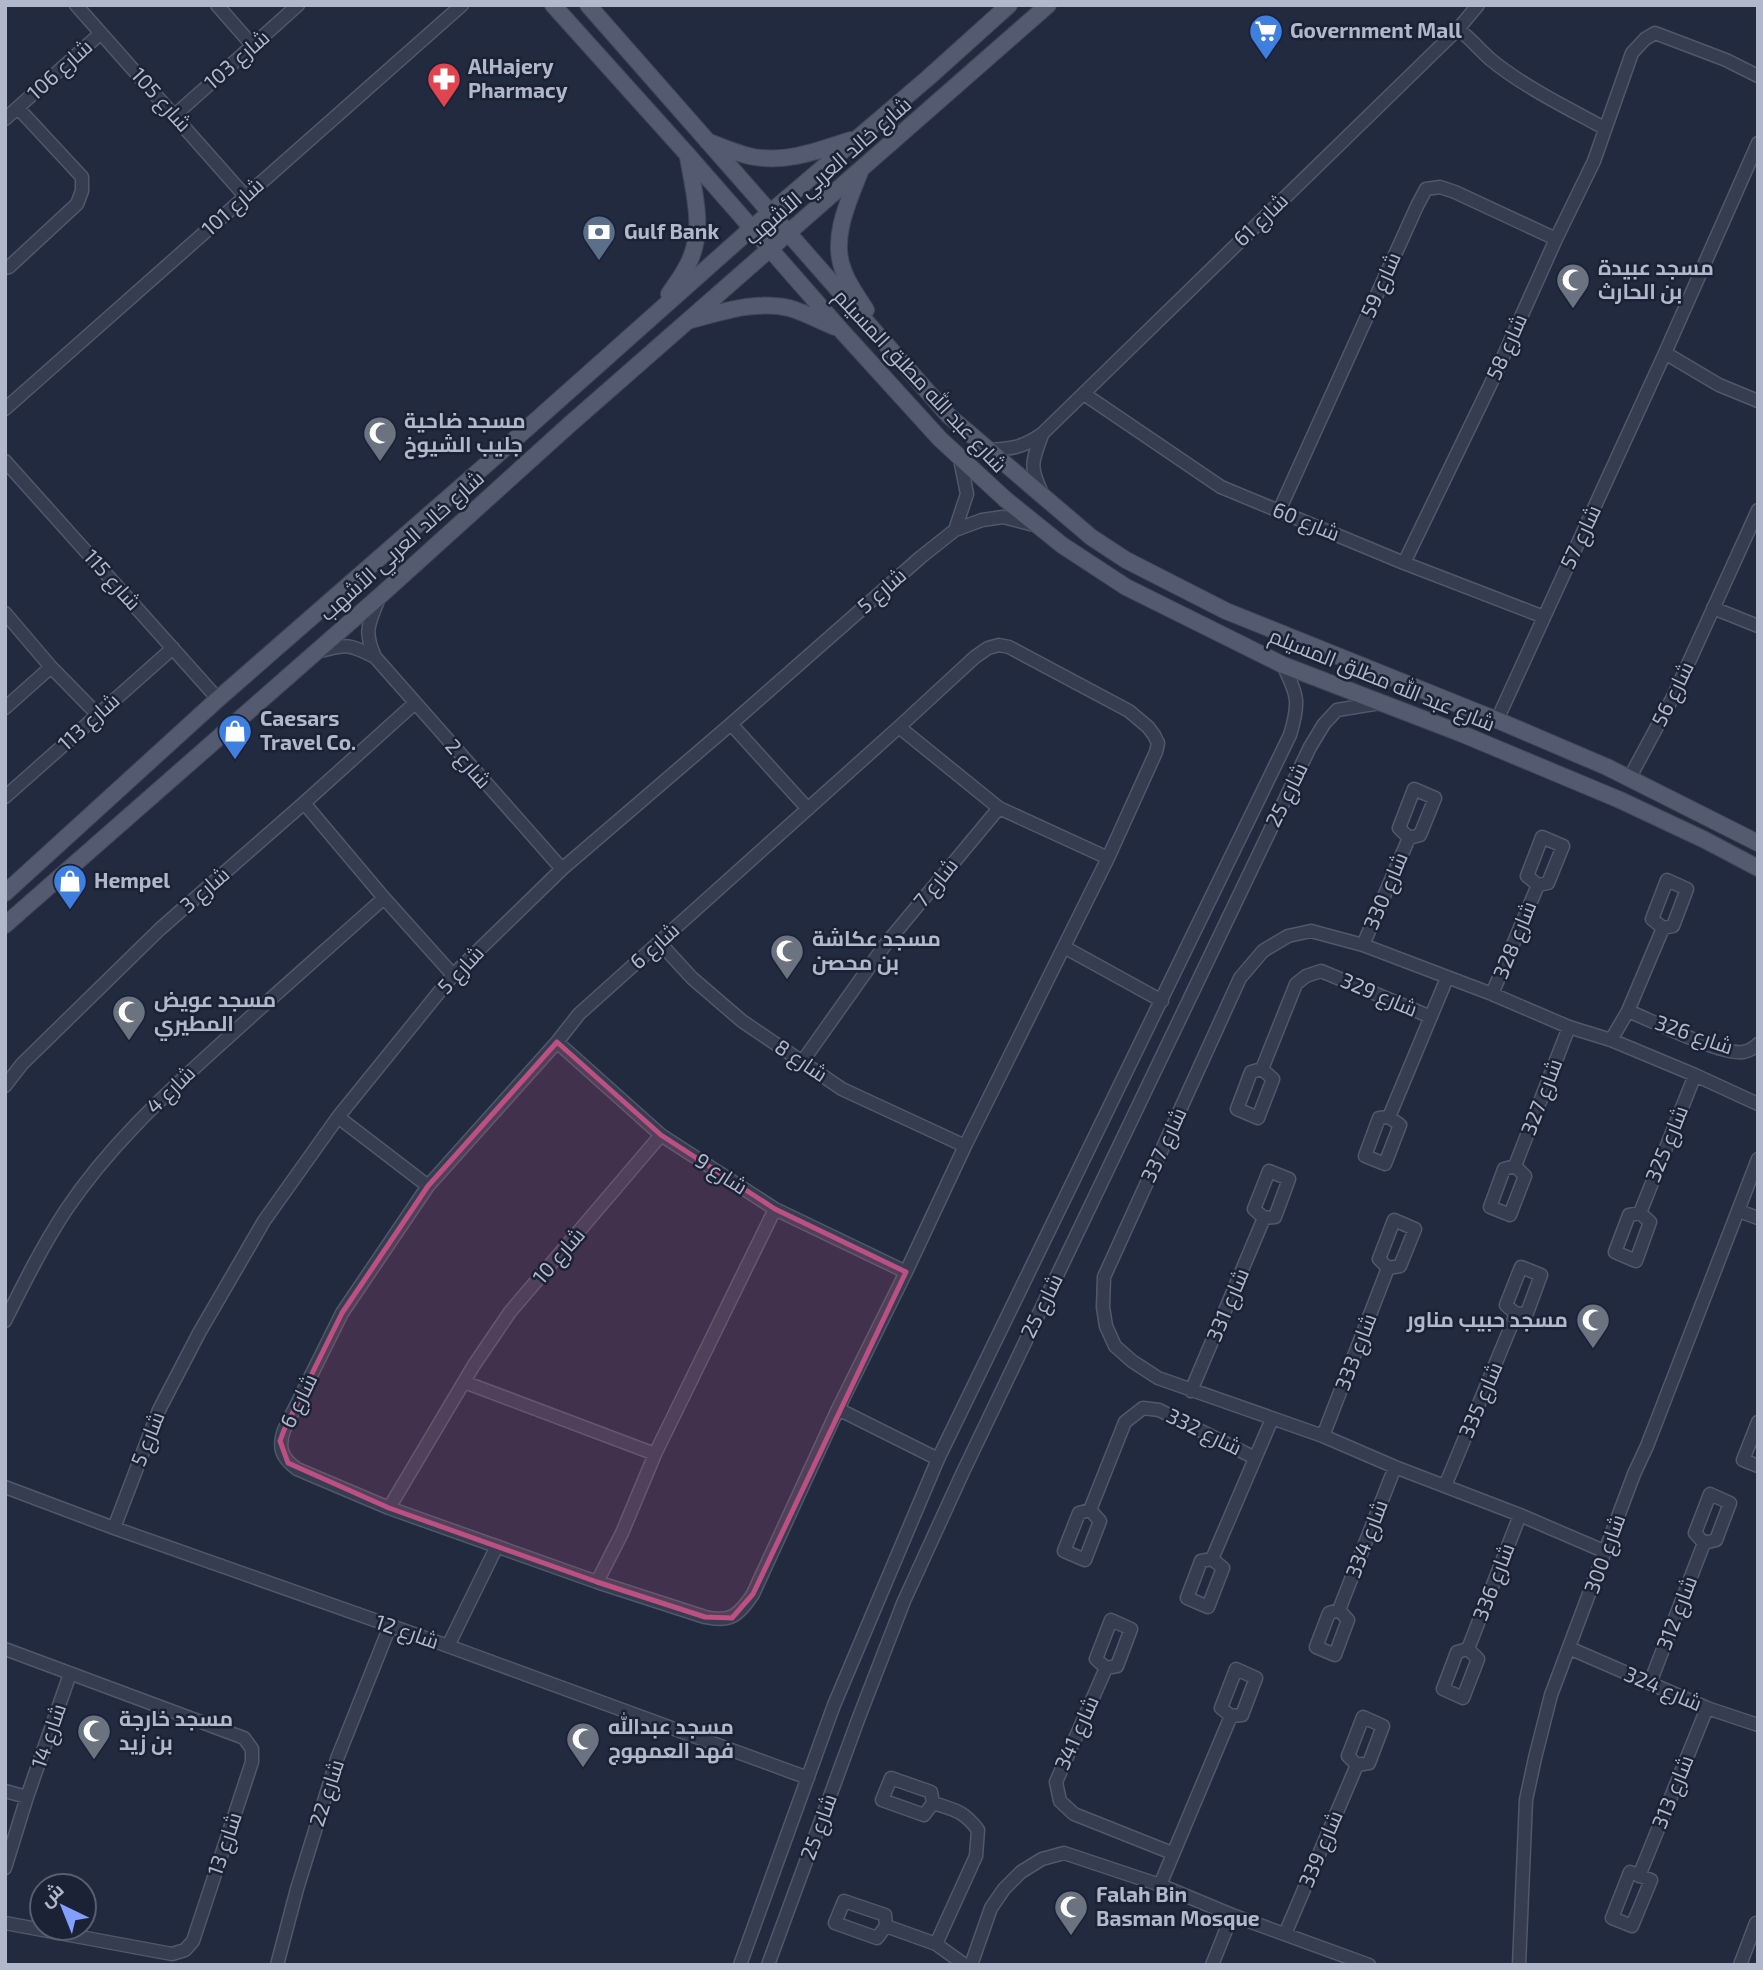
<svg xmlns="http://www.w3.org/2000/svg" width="1763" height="1970" viewBox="0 0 1763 1970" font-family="'Exo 2',Cairo,sans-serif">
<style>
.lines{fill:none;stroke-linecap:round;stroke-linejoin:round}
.minor-casing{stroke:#51586b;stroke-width:15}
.major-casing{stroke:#3f4659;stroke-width:18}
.minor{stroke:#363d50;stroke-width:12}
.major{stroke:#545b70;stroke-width:16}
.marked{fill:#bc5082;fill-opacity:0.2;stroke:#bc5082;stroke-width:5;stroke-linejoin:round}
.labels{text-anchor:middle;stroke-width:5;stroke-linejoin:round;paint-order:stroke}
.poi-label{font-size:21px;font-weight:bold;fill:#b2b8cb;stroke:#1b2235;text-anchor:start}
.street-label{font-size:21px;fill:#b2b8cb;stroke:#1b2235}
</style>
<rect width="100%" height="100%" fill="#222a40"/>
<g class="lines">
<!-- minor casing -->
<g class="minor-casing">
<path id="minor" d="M76,5L245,196
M217,5L253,46
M1458,29C1470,38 1479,49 1490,59C1524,87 1566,107 1604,128
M175,115L298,5
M5,119L101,33
M5,268L9,267L77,204L82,191V177L18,108
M1665,353L1719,385L1758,401
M1084,394L1221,487L1404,563L1544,617
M5,409L462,5
M987,450C1011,449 1022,448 1042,434L1458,29L1478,5
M5,461L218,699
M1042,493C1029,466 1032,462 1042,435
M1279,511L1417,206L1426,189L1440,187L1455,192L1556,239
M955,530L967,494L960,459
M1404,563L1495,375L1556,239L1594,161L1632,53L1645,39L1655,33L1726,60L1758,76
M379,598C369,624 363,630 375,657L562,869
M1713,608L1758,626
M5,613L51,667L97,714
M999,645L1009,647L1129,711L1148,727L1154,735L1158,743L1156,752L1108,858L965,1146L906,1272L838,1409L753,1594C739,1615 731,1623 705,1617L597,1582L389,1508L297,1469C281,1457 278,1448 284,1430L342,1313L428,1186L557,1042L579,1014L899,727L975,657L988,648Z
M316,652C346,645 346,642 375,657
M5,708L51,667
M1497,720L1665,353L1758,143
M731,724L808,809
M899,727L999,808L1108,858
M1630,777L1673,697L1758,510
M1414,789L1435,798L1420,835L1409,838L1399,828Z
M5,797L173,648
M304,803L384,898L453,975
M1542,837L1563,846L1548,883L1538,885L1527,876Z
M1667,880L1687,889L1673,926L1663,928L1652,919Z
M659,942L692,978L742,1021L842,1089L965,1146
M1363,945L1409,838
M1064,947L1162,1001
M1492,994L1538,885
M1628,1011C1653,1021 1720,1055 1743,1052C1749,1051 1754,1048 1758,1044
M1611,1040L1628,1011L1663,928
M557,1042L661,1135L775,1209L906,1272
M802,1062L885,945L999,808
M1262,1069L1296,984L1306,976L1321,971L1431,1017
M1262,1069L1273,1079L1258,1118L1237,1109L1251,1072Z
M5,1086L22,1064L160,929L304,803L415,703
M338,1117L428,1186
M1389,1117L1447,978
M1389,1117L1400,1125L1385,1164L1365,1156L1379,1118Z
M1515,1166L1569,1027
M1515,1166L1525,1176L1510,1215L1490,1207L1504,1169Z
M1269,1171L1289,1179L1275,1217L1264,1218L1254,1209Z
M1739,1211L1758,1218
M1640,1213L1695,1075
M1640,1213L1650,1222L1636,1261L1615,1252L1629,1215Z
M1394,1220L1415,1229L1400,1266L1388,1268L1379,1259Z
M1521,1267L1541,1275L1527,1313L1516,1314L1506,1305Z
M5,1321C24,1283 43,1245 66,1210C107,1149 160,1099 214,1050C270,999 327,949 384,898
M464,1382L655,1454
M1191,1391L1264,1218
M838,1409L938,1459
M1758,1422L1743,1460L1758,1466
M1323,1436L1388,1268
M1445,1486L1516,1314
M5,1487L114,1528L448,1646L808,1778
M1710,1494L1730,1503L1716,1540L1704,1543L1695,1533Z
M389,1508L474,1365L510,1312L661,1135
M1090,1510L1125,1422L1143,1408L1159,1410L1255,1458
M1090,1510L1100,1521L1085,1560L1064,1551L1079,1513Z
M114,1528L159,1410L199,1333L264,1221L338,1117L453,975L562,869L731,724L921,557L955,530L982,520L1003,517L1034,525
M1606,1552L1520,1515L1395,1467L1323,1436L1158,1378L1132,1361L1115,1346L1106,1326L1103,1307L1104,1277L1240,978L1263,951L1288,936L1311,931L1363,945L1492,994L1569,1027L1611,1040L1695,1075L1758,1104
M1212,1559L1272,1419
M1212,1559L1223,1568L1208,1607L1187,1598L1201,1561Z
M597,1582L622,1533L655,1454L775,1209
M1339,1610L1395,1467
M1339,1610L1348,1620L1335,1655L1316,1647L1329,1613Z
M1111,1620L1131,1629L1117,1666L1106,1668L1096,1659Z
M448,1646L497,1546
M1569,1648L1707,1708L1758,1725
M5,1649L244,1738L252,1749V1762L193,1941L185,1950L172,1954L5,1923
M1468,1649L1520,1515
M1468,1649L1478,1659L1463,1698L1443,1689L1457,1652Z
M1106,1668L1056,1782L1060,1801L1074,1814L1172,1853
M1236,1669L1256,1678L1242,1715L1231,1716L1221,1708Z
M1650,1683L1704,1543
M1363,1717L1383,1726L1369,1763L1357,1765L1348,1756Z
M891,1778L931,1792L933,1803L924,1815L882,1800Z
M5,1791L27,1797
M933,1803C955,1810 964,1811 978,1830L976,1856L936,1944
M5,1868L27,1797L70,1674
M1630,1872L1651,1880L1632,1926L1612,1918Z
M1639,1876L1707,1708
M1160,1885L1231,1716
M844,1901L885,1915L886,1926L877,1938L835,1923Z
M886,1926L936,1944L965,1965
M1285,1934L1357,1765
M277,1965L297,1889L337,1759L390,1626
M740,1965L834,1705L938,1459L1290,735C1300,702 1298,696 1283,665
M768,1965L859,1717L904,1601L963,1472L1310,747L1324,724L1337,710L1380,703
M971,1965L991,1908L1004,1889L1021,1872L1042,1859L1064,1853L1160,1885L1232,1915L1369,1965
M1212,1965L1232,1915
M1519,1965L1526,1800L1535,1758L1551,1695L1634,1474L1647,1446L1758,1159
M1740,1965L1756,1923L1758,1924"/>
</g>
<!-- major casing -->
<g class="major-casing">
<path id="major" d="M553,5L687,154L840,329L940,439L1005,499L1062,545L1126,587L1283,665L1460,733L1620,800L1705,840L1758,868
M588,5L949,416L1091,537L1126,560L1226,611L1497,720L1607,767L1758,843
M707,141C722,147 738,154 754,157C788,163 819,150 851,140
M860,172C848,202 830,240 844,272C849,286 859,298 866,310
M669,294C675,285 682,276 687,266C706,232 694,193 688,157
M691,320C722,312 757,300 789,308C804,312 820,321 835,327
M5,893L218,699L496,456L752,228L928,78L1009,5
M5,925L381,595L569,425L1048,5"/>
</g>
<!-- minor -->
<use href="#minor" class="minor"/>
<!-- major -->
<use href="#major" class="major"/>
</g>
<!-- marked area -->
<path class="marked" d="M557,1042L661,1135L775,1209L906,1272L753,1594L732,1618L705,1617L597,1582L389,1508L288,1463L280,1441L284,1430L342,1313L428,1186Z"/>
<!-- icons -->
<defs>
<g id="supermarket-pin" transform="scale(1.75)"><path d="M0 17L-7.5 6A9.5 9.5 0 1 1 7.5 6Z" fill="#3f7fe0" stroke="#1b2235"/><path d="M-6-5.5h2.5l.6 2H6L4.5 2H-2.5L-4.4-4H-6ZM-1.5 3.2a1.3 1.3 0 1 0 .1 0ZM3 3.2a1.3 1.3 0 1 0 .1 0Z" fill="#fff"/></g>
<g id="pharmacy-pin" transform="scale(1.75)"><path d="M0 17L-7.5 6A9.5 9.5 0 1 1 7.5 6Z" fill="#e0444e" stroke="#1b2235"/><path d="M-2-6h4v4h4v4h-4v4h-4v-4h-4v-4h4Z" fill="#fff"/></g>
<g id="bank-pin" transform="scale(1.75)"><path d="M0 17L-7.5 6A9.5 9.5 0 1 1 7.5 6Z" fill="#5c6f8a" stroke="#1b2235"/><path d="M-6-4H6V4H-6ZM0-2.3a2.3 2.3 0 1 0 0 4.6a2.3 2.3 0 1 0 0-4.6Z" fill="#fff"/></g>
<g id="mosque-pin" transform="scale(1.75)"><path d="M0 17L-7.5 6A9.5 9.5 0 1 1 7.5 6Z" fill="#6b7280" stroke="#1b2235"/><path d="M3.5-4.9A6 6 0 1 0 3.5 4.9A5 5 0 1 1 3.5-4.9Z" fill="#fff"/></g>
<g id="shop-pin" transform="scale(1.75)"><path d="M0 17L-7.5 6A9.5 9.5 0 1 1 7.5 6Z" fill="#3f7fe0" stroke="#1b2235"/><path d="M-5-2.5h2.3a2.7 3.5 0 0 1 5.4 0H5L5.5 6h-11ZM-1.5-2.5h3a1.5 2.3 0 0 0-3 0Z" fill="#fff"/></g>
</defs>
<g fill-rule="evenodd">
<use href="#supermarket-pin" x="1266" y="31"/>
<use href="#pharmacy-pin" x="444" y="79"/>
<use href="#bank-pin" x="599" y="232"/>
<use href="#mosque-pin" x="1573" y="280"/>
<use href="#mosque-pin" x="380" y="433"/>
<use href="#shop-pin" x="235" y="731"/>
<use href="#shop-pin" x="70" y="881"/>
<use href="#mosque-pin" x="787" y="951"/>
<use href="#mosque-pin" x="129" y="1012"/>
<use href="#mosque-pin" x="1593" y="1320"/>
<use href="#mosque-pin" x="94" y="1731"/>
<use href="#mosque-pin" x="583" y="1739"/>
<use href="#mosque-pin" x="1071" y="1907"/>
</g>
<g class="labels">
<!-- poi labels -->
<g class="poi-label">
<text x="1290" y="38">Government Mall</text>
<text x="468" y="74">AlHajery<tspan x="468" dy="24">Pharmacy</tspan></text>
<text x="624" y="239">Gulf Bank</text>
<text x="1598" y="275">مسجد عبيدة<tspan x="1598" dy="24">بن الحارث</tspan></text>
<text x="404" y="428">مسجد ضاحية<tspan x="404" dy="24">جليب الشيوخ</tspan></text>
<text x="260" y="726">Caesars<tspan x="260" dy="24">Travel Co.</tspan></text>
<text x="94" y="888">Hempel</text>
<text x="812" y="946">مسجد عكاشة<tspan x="812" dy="24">بن محصن</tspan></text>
<text x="154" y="1007">مسجد عويض<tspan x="154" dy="24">المطيري</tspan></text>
<text x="1568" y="1327" text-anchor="end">مسجد حبيب مناور</text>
<text x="119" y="1726">مسجد خارجة<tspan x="119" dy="24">بن زيد</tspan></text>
<text x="608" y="1734">مسجد عبدالله<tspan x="608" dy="24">فهد العمهوج</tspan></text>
<text x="1096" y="1902">Falah Bin<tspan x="1096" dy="24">Basman Mosque</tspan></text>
</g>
<!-- street labels -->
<g class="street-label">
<text transform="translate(237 60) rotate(-41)" y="7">شارع 103</text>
<text transform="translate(60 70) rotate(-42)" y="7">شارع 106</text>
<text transform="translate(161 100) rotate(48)" y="7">شارع 105</text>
<text transform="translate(828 171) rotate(-41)" y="7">شارع خالد العربي الأشهب</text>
<text transform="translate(233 207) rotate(-42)" y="7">شارع 101</text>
<text transform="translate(1261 220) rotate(-44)" y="7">شارع 61</text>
<text transform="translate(1381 285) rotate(-66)" y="7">شارع 59</text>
<text transform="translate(1507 347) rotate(-66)" y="7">شارع 58</text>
<text transform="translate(920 381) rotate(47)" y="7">شارع عبد الله مطلق المسيلم</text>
<text transform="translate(1306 522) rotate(22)" y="7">شارع 60</text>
<text transform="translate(1581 537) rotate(-65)" y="7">شارع 57</text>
<text transform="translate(402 546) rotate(-42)" y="7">شارع خالد العربي الأشهب</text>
<text transform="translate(112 580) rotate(48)" y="7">شارع 115</text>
<text transform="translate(882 591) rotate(-41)" y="7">شارع 5</text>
<text transform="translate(1382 680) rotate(22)" y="7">شارع عبد الله مطلق المسيلم</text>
<text transform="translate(1673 694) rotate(-64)" y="7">شارع 56</text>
<text transform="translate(89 722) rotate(-42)" y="7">شارع 113</text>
<text transform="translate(468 764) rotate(49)" y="7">شارع 2</text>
<text transform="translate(1287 795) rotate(-64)" y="7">شارع 25</text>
<text transform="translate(936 883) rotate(-51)" y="7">شارع 7</text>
<text transform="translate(205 890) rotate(-41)" y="7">شارع 3</text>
<text transform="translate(1386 891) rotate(-67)" y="7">شارع 330</text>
<text transform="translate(1515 940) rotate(-68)" y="7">شارع 328</text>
<text transform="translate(655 946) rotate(-42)" y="7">شارع 6</text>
<text transform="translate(461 970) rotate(-47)" y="7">شارع 5</text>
<text transform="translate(1379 995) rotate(23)" y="7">شارع 329</text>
<text transform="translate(1694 1035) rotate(19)" y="7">شارع 326</text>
<text transform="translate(801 1061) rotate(34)" y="7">شارع 8</text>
<text transform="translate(171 1090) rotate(-44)" y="7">شارع 4</text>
<text transform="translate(1542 1097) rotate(-69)" y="7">شارع 327</text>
<text transform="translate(1667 1144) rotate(-68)" y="7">شارع 325</text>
<text transform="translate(1164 1145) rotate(-65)" y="7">شارع 337</text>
<text transform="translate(721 1174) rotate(33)" y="7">شارع 9</text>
<text transform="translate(559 1256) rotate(-49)" y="7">شارع 10</text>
<text transform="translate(1228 1305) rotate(-67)" y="7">شارع 331</text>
<text transform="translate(1042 1306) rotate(-64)" y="7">شارع 25</text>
<text transform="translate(1356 1352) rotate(-69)" y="7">شارع 333</text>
<text transform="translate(1481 1400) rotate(-67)" y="7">شارع 335</text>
<text transform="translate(299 1401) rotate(-64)" y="7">شارع 6</text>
<text transform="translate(1204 1432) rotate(26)" y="7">شارع 332</text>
<text transform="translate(148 1439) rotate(-68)" y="7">شارع 5</text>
<text transform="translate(1367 1539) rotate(-69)" y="7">شارع 334</text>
<text transform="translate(1605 1554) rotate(-70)" y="7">شارع 300</text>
<text transform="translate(1494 1582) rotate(-69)" y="7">شارع 336</text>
<text transform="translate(1677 1613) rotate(-69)" y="7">شارع 312</text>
<text transform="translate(407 1632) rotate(19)" y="7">شارع 12</text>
<text transform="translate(1663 1689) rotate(23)" y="7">شارع 324</text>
<text transform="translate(1077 1733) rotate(-66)" y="7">شارع 341</text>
<text transform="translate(49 1736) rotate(-71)" y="7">14 شارع</text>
<text transform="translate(1673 1792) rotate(-68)" y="7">شارع 313</text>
<text transform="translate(327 1793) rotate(-72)" y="7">شارع 22</text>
<text transform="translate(819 1827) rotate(-70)" y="7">شارع 25</text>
<text transform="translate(225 1844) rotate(-71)" y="7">شارع 13</text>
<text transform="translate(1321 1849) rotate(-67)" y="7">شارع 339</text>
</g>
</g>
<!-- border -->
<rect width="1763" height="1970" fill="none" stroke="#b2b8cb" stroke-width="14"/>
<!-- north arrow -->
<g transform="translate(63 1907) rotate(317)"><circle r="33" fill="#1b2235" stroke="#575e71" stroke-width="2"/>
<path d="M0-5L12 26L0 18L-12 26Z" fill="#839fff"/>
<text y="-10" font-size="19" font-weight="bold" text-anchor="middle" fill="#b2b8cb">ش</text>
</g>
</svg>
